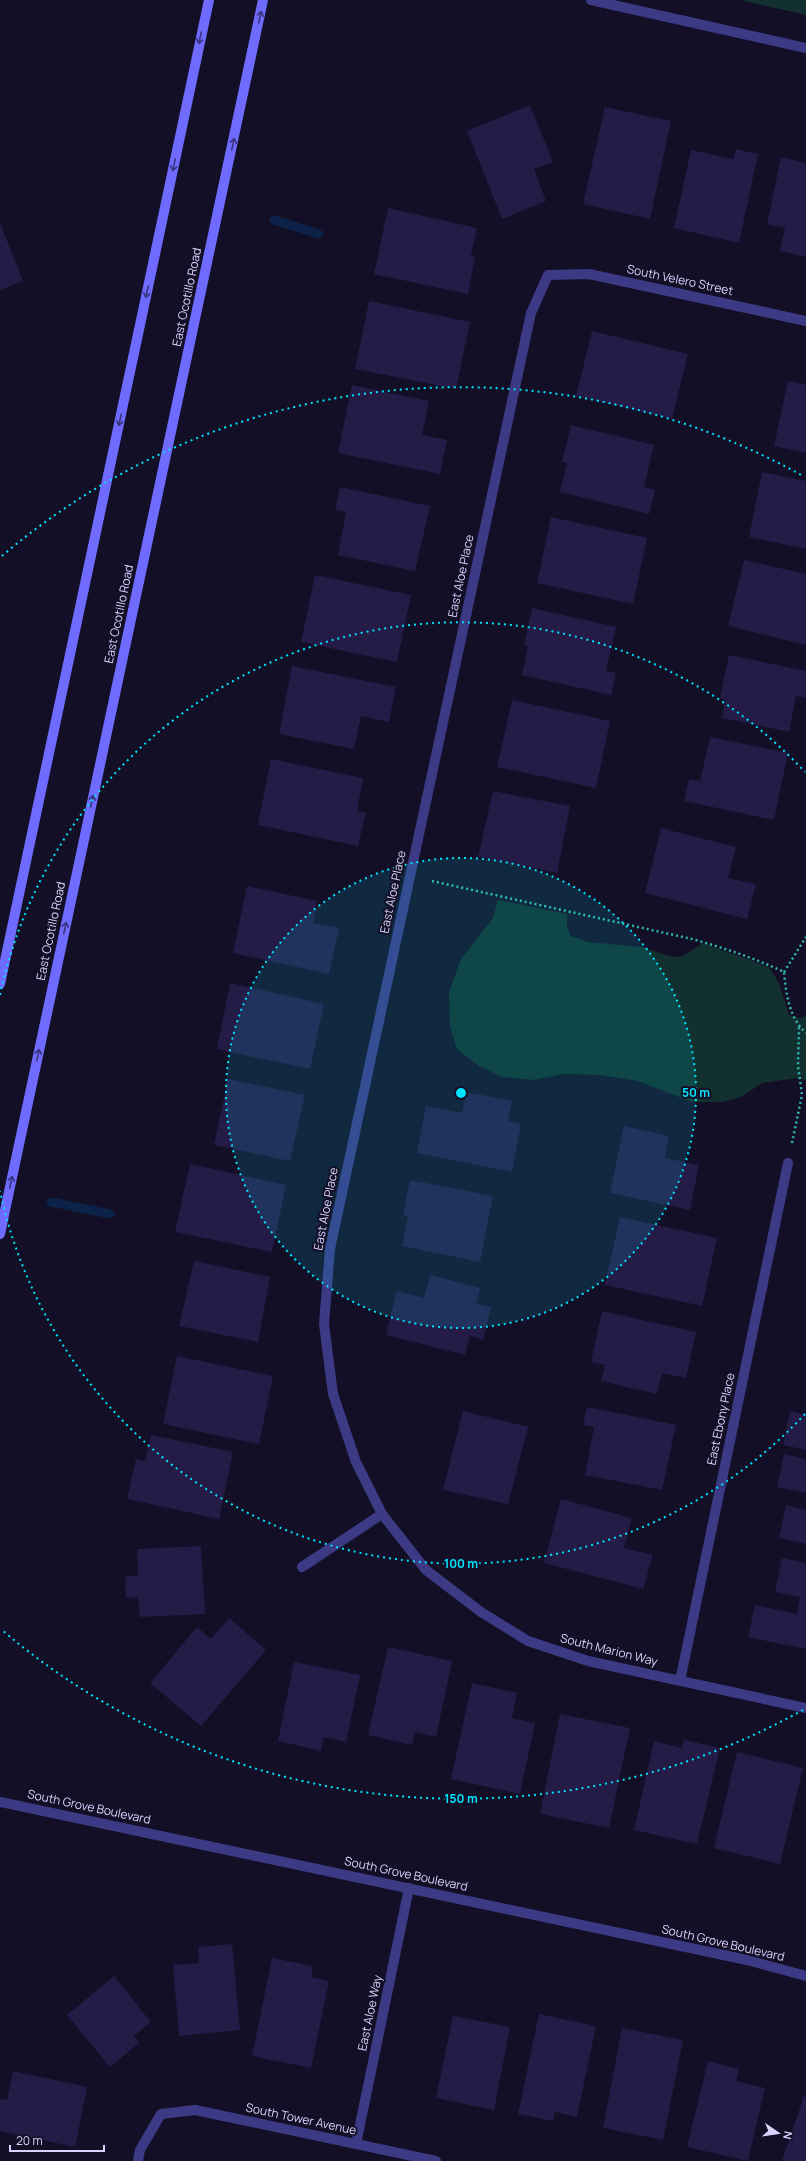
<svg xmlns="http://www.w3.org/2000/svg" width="806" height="2161" viewBox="0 0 806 2161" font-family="Manrope,sans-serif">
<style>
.green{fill:#12302f}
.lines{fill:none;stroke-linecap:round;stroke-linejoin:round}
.stream{stroke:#0c2248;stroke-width:9}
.building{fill:#241b47}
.path{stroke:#2fb8b0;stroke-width:2.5;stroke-dasharray:2 3;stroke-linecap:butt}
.minor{stroke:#3d3a85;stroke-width:10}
.secondary{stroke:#6f6bff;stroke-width:10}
.oneway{stroke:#38347d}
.ring{fill:none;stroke:#00e5ff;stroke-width:2;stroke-dasharray:2 4}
.labels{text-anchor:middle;stroke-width:4;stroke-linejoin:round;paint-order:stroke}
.street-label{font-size:12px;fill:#d9d4ff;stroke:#130f26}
.centre{fill:#00e5ff;stroke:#130f26;stroke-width:2}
.ring-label{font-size:12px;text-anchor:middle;font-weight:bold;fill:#00e5ff;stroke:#130f26;stroke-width:4;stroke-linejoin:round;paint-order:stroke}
</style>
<rect width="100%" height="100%" fill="#130f26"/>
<!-- green -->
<path class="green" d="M740,0H806V15Z
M498,900L567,914V926L571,936L588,942L641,947L673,957L683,956L703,943L769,967L779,983L789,1015L800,1018L806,1016V1080L797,1078L762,1083L741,1097L722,1102H692L638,1081L600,1075L564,1074L533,1080L503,1077L479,1066L457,1049L450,1027L449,992L461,959L493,918Z"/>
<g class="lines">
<!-- stream -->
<path class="stream" d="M274,220L319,234
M51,1202L110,1214"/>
</g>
<!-- building -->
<path class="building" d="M530,105L553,162L534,169L546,201L502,219L467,131Z
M605,107L671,121L650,219L583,204Z
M736,149L758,154L739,243L674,228L691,150L733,159Z
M781,157L806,163V257L780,251L785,228L767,224Z
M388,208L477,228L471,256L475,257L468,294L374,274Z
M0,223L23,281L0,290Z
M369,301L470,322L456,389L355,369Z
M592,331L688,354L672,419L576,396Z
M788,381L806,385V453L774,446Z
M352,385L429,401L422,435L447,440L440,474L338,453Z
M571,425L654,445L644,487L655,490L649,514L560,492L567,463L562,462Z
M762,472L806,481V549L749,537Z
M340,487L430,506L415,571L338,555L346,512L335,510Z
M551,517L647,538L633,604L537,583Z
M744,560L806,574V645L728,626Z
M315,575L411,595L397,662L301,642Z
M532,608L616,627L606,671L616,673L611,695L522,675L528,646L524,645Z
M729,655L806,671V698L796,696L789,732L722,718L725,700L720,698Z
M292,666L396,687L389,722L361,716L354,749L279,734Z
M512,700L610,721L596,788L497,767Z
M710,737L788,753L774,820L684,801L689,779L700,781Z
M271,759L363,778L357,811L366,812L358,846L258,825Z
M493,791L570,806L557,873L478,857Z
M661,828L736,847L728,878L756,884L747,919L645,893Z
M247,886L317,901L313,923L339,928L329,974L233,953Z
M230,983L324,1004L310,1069L217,1049Z
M228,1079L305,1095L290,1161L214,1145Z
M466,1092L512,1101L508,1121L521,1124L512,1172L417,1153L426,1106L462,1113Z
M624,1126L669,1136L665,1158L699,1165L690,1210L610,1193Z
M190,1164L286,1185L272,1252L175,1232Z
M410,1180L493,1196L480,1262L402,1246L408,1216L403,1215Z
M620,1217L717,1238L702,1306L605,1285Z
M194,1261L270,1277L258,1342L179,1326Z
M430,1275L480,1288L476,1304L491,1307L483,1340L470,1336L465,1355L386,1335L397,1291L424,1298Z
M602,1311L696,1332L686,1378L662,1373L657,1394L601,1381L605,1365L591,1362Z
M177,1356L273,1376L259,1444L163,1424Z
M587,1407L676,1425L662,1490L585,1475L594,1427L583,1425Z
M463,1411L528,1427L508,1504L443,1490Z
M790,1411L806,1415V1450L783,1445Z
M151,1435L233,1452L219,1519L127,1499L136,1459L145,1461Z
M784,1454L806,1459V1493L777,1487Z
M561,1499L632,1518L624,1548L653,1555L643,1589L544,1563Z
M786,1505L806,1510V1544L779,1538Z
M201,1546L205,1614L140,1617L138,1597L126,1598L125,1577L138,1575L137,1549Z
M782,1558L806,1563V1649L748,1637L755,1605L797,1614L800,1597L775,1592Z
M229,1618L266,1650L201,1726L150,1683L197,1627L211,1639Z
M388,1647L452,1661L436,1737L415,1732L412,1745L368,1735Z
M294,1662L360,1675L346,1742L324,1737L321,1751L278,1741Z
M472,1683L517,1693L512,1718L535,1723L520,1794L451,1779Z
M560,1714L630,1728L609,1828L540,1814Z
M684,1740L720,1748L697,1844L634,1830L654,1741L682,1748Z
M737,1752L803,1768L780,1864L714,1848Z
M232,1944L240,2030L179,2036L173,1965L199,1963L198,1947Z
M272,1958L313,1966L311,1977L329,1981L311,2068L252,2056Z
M114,1976L151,2022L134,2036L139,2043L110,2067L67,2015Z
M539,2014L596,2026L577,2117L555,2112L553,2121L518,2114Z
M453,2016L510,2027L494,2110L436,2098Z
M622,2028L683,2040L663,2140L603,2128Z
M708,2061L739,2069L736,2081L765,2088L748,2161L687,2147Z
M13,2071L87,2087L75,2147L0,2131V2099L7,2100Z
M804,2096L806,2097V2161H782Z"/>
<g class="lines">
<!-- path -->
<path class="path" d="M432,881L692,939C724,948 754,958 784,972C786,993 789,1018 806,1033
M784,972L806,937
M792,1143L802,1095L798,1066L799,1027"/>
<!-- minor -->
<path class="minor" d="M591,0L806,48
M806,321L589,274L548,275L531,313L330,1249L324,1324L333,1394L356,1462L382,1514L426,1570L481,1612L528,1641L588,1661L806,1708
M302,1567L382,1514
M680,1681L788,1163
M0,1802L747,1960L806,1976
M356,2144L409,1888
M138,2161L140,2150L161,2114L195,2110L436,2161"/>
<!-- secondary -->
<path class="secondary" d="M0,984L209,0
M0,1234L263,0"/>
</g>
<!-- one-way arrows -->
<defs><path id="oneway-shaft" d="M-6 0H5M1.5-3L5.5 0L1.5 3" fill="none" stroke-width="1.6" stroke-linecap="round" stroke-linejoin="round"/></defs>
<g class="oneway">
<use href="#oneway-shaft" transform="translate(260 17) rotate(-78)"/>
<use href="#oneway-shaft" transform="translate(200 38) rotate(102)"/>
<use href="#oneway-shaft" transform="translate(233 144) rotate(-78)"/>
<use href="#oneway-shaft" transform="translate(174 165) rotate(102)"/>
<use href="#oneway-shaft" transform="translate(147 292) rotate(102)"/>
<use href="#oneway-shaft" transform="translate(120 420) rotate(102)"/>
<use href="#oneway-shaft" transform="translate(92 801) rotate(-78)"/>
<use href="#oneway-shaft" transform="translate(65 928) rotate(-78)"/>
<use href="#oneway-shaft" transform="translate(38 1055) rotate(-78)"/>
<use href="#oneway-shaft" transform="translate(11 1182) rotate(-78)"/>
</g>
<!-- distance rings -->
<circle cx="461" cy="1093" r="235" fill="#00e5ff" fill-opacity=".12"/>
<g class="ring">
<circle cx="461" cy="1093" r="235"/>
<path d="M805 1414A471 471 0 0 1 0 1191M0 995A471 471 0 0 1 805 772"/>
<path d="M803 1710A706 706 0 0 1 2 1630M2 556A706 706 0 0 1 803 476"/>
</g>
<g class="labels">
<!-- street labels -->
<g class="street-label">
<text transform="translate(680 280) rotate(12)" y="4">South Velero Street</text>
<text transform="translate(187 297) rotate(-78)" y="4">East Ocotillo Road</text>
<text transform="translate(461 576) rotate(-78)" y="4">East Aloe Place</text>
<text transform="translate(119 614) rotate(-78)" y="4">East Ocotillo Road</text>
<text transform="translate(393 892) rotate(-78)" y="4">East Aloe Place</text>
<text transform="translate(51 931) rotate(-78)" y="4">East Ocotillo Road</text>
<text transform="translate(326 1209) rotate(-79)" y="4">East Aloe Place</text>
<text transform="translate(721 1419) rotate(-78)" y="4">East Ebony Place</text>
<text transform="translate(609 1650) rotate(14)" y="4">South Marion Way</text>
<text transform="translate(89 1807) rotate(12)" y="4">South Grove Boulevard</text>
<text transform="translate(406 1874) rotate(12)" y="4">South Grove Boulevard</text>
<text transform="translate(723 1943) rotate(13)" y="4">South Grove Boulevard</text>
<text transform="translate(370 2013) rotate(-78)" y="4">East Aloe Way</text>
<text transform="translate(301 2119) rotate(12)" y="4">South Tower Avenue</text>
</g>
</g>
<circle cx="461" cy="1093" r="6" class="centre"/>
<g class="ring-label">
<text x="696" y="1097">50 m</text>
<text x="461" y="1568">100 m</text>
<text x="461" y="1803">150 m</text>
</g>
<!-- north arrow -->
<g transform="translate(778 2133) rotate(103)" stroke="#130f26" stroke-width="3" paint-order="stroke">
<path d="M0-3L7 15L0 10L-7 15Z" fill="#d9d4ff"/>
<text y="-6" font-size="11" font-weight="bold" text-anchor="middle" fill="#d9d4ff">N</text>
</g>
<!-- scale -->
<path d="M10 2145v6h94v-6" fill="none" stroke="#d9d4ff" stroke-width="2"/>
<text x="16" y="2145" font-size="12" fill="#d9d4ff" stroke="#130f26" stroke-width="3" paint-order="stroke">20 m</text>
</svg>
